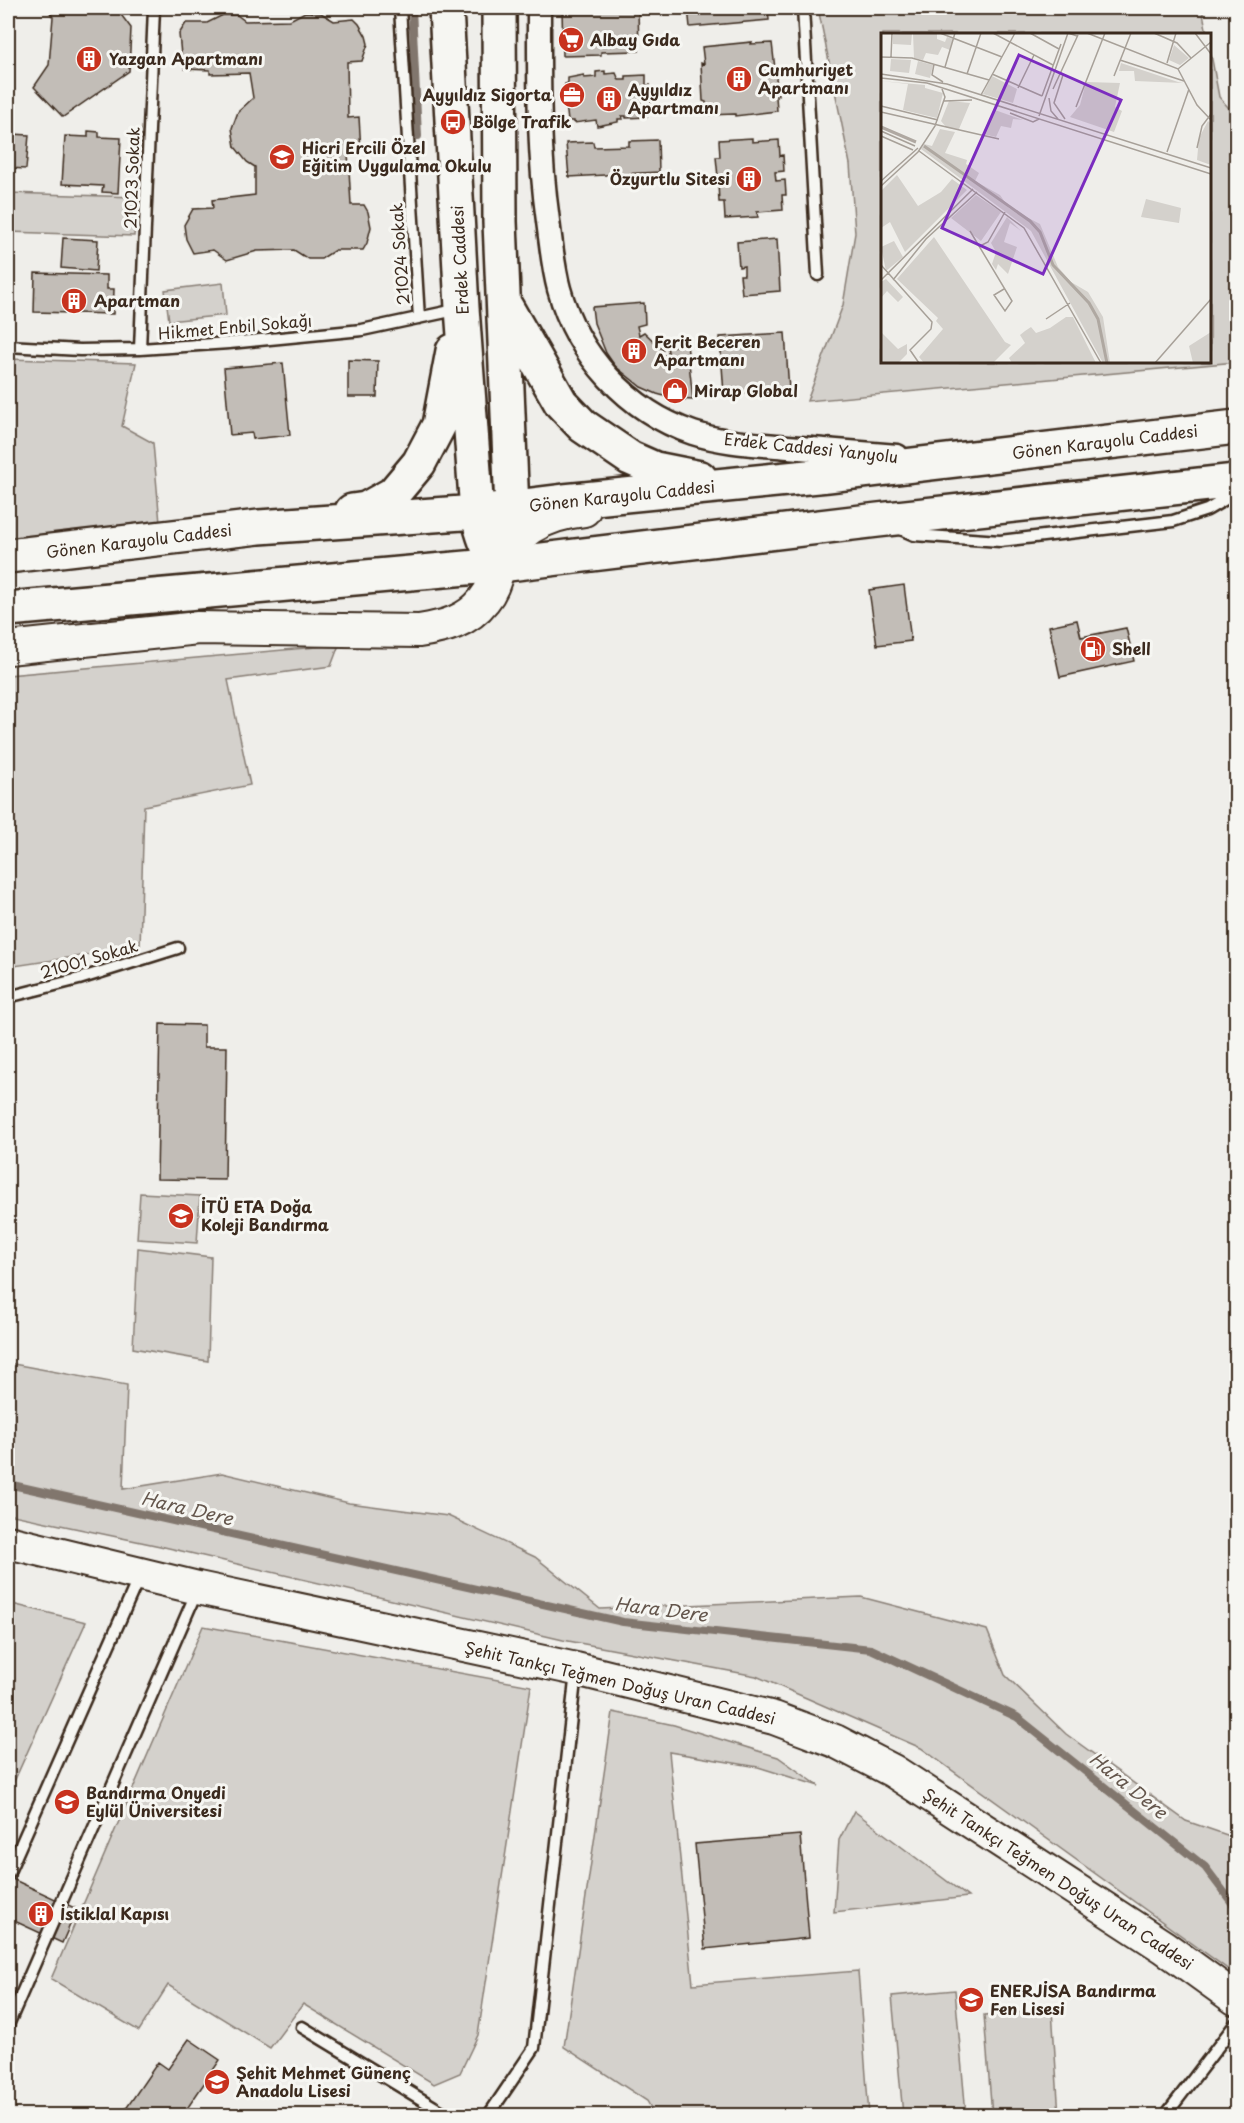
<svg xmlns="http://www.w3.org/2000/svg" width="1244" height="2123" viewBox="0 0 1244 2123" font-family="'Playpen Sans',sans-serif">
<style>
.green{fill:#d4d1cc;stroke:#887e75;stroke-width:1.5}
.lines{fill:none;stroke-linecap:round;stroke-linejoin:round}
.stream{stroke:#81766d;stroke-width:8}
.building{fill:#c2bdb7;stroke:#3b2a1e;stroke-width:1.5}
.lane-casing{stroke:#3b2a1e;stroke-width:15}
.street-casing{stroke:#3b2a1e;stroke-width:27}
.secondary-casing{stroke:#3b2a1e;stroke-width:36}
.highway-casing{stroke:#3b2a1e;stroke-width:38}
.lane{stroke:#f6f6f2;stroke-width:10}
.street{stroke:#f6f6f2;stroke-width:22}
.secondary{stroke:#f6f6f2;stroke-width:32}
.highway{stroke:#f6f6f2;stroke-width:33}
.labels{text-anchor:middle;stroke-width:6;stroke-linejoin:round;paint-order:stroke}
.poi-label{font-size:16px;font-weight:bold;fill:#3b2a1e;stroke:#f6f6f2;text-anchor:start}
.street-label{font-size:16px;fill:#3b2a1e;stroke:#f6f6f2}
.water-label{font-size:18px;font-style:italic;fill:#64564c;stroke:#f6f6f2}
.inset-river{fill:none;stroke:#afa8a1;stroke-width:3}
.inset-road{fill:none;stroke:#a7a098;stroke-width:1.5}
.view{fill:#7b2cbf;fill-opacity:0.15;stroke:#7b2cbf;stroke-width:3}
.inset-edge{fill:none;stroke:#3b2a1e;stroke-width:3}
</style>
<rect width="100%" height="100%" fill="#efeeea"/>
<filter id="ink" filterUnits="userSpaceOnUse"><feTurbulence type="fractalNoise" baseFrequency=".0167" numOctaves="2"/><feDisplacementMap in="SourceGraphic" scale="12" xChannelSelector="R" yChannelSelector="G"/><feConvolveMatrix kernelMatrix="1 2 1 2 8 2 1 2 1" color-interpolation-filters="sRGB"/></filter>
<g filter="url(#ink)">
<!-- green -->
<path class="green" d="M818,8H1202L1207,34H882V362H1210V49L1219,97L1236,116V362L807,401L843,305L855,233L850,164Z
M8,193L136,197L134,236L8,232Z
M223,283L226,315L169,321L165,290Z
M8,359L136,363L122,426L153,443L160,523L8,540Z
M339,645L331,666L228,680L250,785L144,806L140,947L8,967V675Z
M140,1193L200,1196L197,1243L137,1239Z
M138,1248L211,1257L208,1361L133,1348Z
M8,1363L127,1385L123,1489L222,1473L349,1503L448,1516L535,1557L600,1609L861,1597L987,1630L1005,1675L1066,1734L1186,1821L1236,1838V1975L921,1748L756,1676L563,1640L160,1546L8,1514Z
M8,1603L86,1622L8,1795Z
M203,1626L531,1686L478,2035L460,2073L434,2084L303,2004L270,2048L168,1985L139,2031L51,1979Z
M613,1712L674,1725L778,1757L819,1786L758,1767L669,1752L693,1984L858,1971L869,2115H655L647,2101L564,2047Z
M854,1811L968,1897L834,1912L839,1840Z
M955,1990L966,2115H903L892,1996Z
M1052,2010L1059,2115H992L984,2015Z"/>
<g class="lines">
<!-- stream -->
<path class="stream" d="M412,8L418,136
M8,1484L623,1622L871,1649L1017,1717L1205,1867L1236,1908"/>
</g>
<!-- building -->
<path class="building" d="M47,8H116L131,28L129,71L63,117L34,87L49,65L53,17Z
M562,8H638L639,51L601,52V55L563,56Z
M688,8H768L769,20L690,27Z
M305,12L321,13L334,21L354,19L359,24L366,36L368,44L362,61L347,62L348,118L359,117L361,151L348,152L351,205H364L368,212L371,227L367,243L363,250H335L321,259H308L294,250L257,251L227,260L213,250L193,253L186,239L184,225L193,209L213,208L212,200L255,195V167L247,162L235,147L232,128L238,112L253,98L249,73L210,74V70L185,69L181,55L179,34L186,23H207L223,15H237L245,21L290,20Z
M752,42L751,44L772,43L778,95L776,96L777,111L735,116V114L707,115L706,102L703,101L701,63L704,64L702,47Z
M605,71V74L616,73L619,80H626V76L646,75V86L650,85L651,108H647V117L626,118V116H622L623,119H618V122L597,126L596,120L574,123V121H568L566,104H568V94H566L565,84L568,83V78L584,75V78L596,77V72Z
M88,131L99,132V137L121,138L118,193L102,192L103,186L62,184L65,136L88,137Z
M12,134L29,135L26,169L9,168Z
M752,138V142L779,140L780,156L783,155L784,171L775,172L776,181L785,180L786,195H782L783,210L757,212L758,217L725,219L724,202H719L718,183H722L721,177H718L716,157H720L719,140Z
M658,140L659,172L569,177L566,143L593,142L594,147L629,146V141Z
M63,238L98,240L96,271L61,268Z
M777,239L780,291L742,294L740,275H744V266L739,267L737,242Z
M35,273L107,275V289H114L113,314L34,312Z
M644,303L645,324L637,326L639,335L644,332L663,350L660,354L669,357L667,347L687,344L693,400L675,399L657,394L641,387L615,366L606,353L594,323L592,307Z
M785,333L789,390L724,394L720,337Z
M348,360L378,361L377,397H348Z
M283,363L290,435L253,439L252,433L230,435L224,368Z
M904,585L911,641L877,645L869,590Z
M1077,620L1081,637L1126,628L1134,661L1060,677L1049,626Z
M160,1024L204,1025V1047H227L225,1180L157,1179Z
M800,1835L809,1938L705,1949L695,1844Z
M8,1877L77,1909L62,1943L8,1918Z
M189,2039L220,2060L182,2116H121L158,2062L168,2069Z"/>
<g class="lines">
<!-- lane casing -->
<g class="lane-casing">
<path id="lane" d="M400,8L419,318
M803,8L818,275
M8,346L80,350L140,349L229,343L362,330L460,309
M140,349L154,8
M898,528L914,535L1000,541L1173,521L1207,510L1236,493
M8,997L79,979L178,948
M8,1874L139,1577
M8,2025L197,1591
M302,2027L449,2116
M488,2116L534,2048L576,1672
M1165,2116L1236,2023"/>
</g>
<!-- street casing -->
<g class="street-casing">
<path id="street" d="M539,8C539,79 538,150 548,221C551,243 553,267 559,289C577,355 628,411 693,433C724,443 756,444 788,447C824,450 860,453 897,456"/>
</g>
<!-- secondary casing -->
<g class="secondary-casing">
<path id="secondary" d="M8,648L198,628L419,631C444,627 467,622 484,600C493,589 495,579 499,566C514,529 547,514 584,510
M8,1542L198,1588L576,1669L774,1718L835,1741L893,1771L1164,1947L1236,1999"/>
</g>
<!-- highway casing -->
<g class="highway-casing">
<path id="highway" d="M446,8L462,308L477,512C482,532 486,549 500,565
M499,8L500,222L512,509C511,529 510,546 500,565
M506,307L561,403L583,426L630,458L655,469L700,478
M352,511L366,509L393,494L419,463L439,425L453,351
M8,556L259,527L477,512L564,501L828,475L1236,427
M8,609L500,565L878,520L1236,481"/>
</g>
<!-- lane -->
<use href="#lane" class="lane"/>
<!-- street -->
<use href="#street" class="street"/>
<!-- secondary -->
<use href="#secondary" class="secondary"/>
<!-- highway -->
<use href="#highway" class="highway"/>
</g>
</g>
<!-- icons -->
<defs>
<g id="supermarket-disc" transform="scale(1.35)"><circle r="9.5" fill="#c8321e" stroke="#f6f6f2"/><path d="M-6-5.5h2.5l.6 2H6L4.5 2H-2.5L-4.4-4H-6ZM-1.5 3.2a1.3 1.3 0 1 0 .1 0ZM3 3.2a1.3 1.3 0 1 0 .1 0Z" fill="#fff"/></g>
<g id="building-disc" transform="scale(1.35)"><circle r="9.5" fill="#c8321e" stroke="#f6f6f2"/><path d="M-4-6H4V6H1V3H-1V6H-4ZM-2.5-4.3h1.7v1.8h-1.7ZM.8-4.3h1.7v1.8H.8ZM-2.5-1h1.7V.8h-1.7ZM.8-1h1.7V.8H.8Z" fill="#fff"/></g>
<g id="office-disc" transform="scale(1.35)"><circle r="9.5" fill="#c8321e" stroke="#f6f6f2"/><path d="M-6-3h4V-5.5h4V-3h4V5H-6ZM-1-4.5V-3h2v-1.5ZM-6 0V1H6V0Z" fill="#fff"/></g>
<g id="bus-disc" transform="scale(1.35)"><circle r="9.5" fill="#c8321e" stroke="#f6f6f2"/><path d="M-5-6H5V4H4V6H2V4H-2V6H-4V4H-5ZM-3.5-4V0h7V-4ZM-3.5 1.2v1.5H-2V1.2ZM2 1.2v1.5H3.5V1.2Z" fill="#fff"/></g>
<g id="school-disc" transform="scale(1.35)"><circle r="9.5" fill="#c8321e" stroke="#f6f6f2"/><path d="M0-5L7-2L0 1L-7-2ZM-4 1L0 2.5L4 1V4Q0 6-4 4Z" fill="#fff"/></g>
<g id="shop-disc" transform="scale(1.35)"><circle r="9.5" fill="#c8321e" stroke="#f6f6f2"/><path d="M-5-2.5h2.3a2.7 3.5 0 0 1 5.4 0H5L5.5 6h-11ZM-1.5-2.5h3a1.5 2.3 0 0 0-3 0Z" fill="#fff"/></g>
<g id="fuel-disc" transform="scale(1.35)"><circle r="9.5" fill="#c8321e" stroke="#f6f6f2"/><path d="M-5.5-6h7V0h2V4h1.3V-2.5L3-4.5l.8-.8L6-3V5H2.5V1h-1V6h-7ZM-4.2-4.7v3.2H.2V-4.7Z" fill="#fff"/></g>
<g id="university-disc" transform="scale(1.35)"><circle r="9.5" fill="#c8321e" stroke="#f6f6f2"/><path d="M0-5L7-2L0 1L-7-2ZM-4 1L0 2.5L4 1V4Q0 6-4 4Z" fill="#fff"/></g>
</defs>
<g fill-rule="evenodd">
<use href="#supermarket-disc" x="571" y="40"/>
<use href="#building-disc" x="89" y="59"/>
<use href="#building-disc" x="739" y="79"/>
<use href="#office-disc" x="572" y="95"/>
<use href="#building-disc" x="609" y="99"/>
<use href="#bus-disc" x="453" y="122"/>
<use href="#school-disc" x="282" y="157"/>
<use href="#building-disc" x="749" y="179"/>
<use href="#building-disc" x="74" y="301"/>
<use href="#building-disc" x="634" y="351"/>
<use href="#shop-disc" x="675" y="391"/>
<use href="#fuel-disc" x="1093" y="649"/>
<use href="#school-disc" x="181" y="1216"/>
<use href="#university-disc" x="67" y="1802"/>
<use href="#building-disc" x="41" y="1914"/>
<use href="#school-disc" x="971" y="2000"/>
<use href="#school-disc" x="217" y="2082"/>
</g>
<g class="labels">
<!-- poi labels -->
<g class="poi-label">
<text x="590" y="46">Albay Gıda</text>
<text x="109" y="65">Yazgan Apartmanı</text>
<text x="758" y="76">Cumhuriyet<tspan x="758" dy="18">Apartmanı</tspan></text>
<text x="628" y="96">Ayyıldız<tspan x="628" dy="18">Apartmanı</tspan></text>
<text x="552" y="101" text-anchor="end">Ayyıldız Sigorta</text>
<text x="472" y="128">Bölge Trafik</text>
<text x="302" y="154">Hicri Ercili Özel<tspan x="302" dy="18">Eğitim Uygulama Okulu</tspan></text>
<text x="730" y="185" text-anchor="end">Özyurtlu Sitesi</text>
<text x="94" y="307">Apartman</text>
<text x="654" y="348">Ferit Beceren<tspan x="654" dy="18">Apartmanı</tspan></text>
<text x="694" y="397">Mirap Global</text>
<text x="1112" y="655">Shell</text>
<text x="201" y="1213">İTÜ ETA Doğa<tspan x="201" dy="18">Koleji Bandırma</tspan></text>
<text x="86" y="1799">Bandırma Onyedi<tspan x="86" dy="18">Eylül Üniversitesi</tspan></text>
<text x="60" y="1920">İstiklal Kapısı</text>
<text x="990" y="1997">ENERJİSA Bandırma<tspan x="990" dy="18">Fen Lisesi</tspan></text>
<text x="236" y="2079">Şehit Mehmet Günenç<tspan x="236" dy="18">Anadolu Lisesi</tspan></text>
</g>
<!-- street labels -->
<g class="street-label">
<text transform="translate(132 178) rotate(-88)" y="6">21023 Sokak</text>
<text transform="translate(400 254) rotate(-94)" y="6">21024 Sokak</text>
<text transform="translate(460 260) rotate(-93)" y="6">Erdek Caddesi</text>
<text transform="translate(235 327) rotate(-5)" y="6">Hikmet Enbil Sokağı</text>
<text transform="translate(1105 442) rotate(-7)" y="6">Gönen Karayolu Caddesi</text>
<text transform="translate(811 448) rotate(6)" y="6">Erdek Caddesi Yanyolu</text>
<text transform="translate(622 496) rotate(-6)" y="6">Gönen Karayolu Caddesi</text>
<text transform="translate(139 541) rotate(-7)" y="6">Gönen Karayolu Caddesi</text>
<text transform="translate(89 959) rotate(-16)" y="6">21001 Sokak</text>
<text transform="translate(620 1683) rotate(13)" y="6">Şehit Tankçı Teğmen Doğuş Uran Caddesi</text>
<text transform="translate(1058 1879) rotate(33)" y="6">Şehit Tankçı Teğmen Doğuş Uran Caddesi</text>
</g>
<!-- water labels -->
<g class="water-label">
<text transform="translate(187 1509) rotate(13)" y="6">Hara Dere</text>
<text transform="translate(661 1610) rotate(7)" y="6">Hara Dere</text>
<text transform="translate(1128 1786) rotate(39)" y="6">Hara Dere</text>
</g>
</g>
<!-- overview -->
<g transform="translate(881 33)">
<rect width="330" height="330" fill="#efeeea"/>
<path d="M31,0L30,12L12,11V2ZM32,0H56V6L64,9L66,4L72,6L69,17L61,14L57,22L45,20L42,27L33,25ZM293,12L308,25L299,32L288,27ZM10,26L30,27L28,40L9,38ZM37,28L52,32L49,45L34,41ZM240,30L297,49L302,50L254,48L253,38H238ZM111,43L136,56L132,70L102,61ZM0,48L44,52V55L62,60L56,85L22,77L27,51ZM205,49L239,50L234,74L241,78L233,99L189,84L199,72ZM68,68L89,70L78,96L66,95L60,88ZM114,77L142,87L132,86L130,95L120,93L115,104L102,101ZM327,88L330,91V132L316,127L318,105ZM59,96L74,99L64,120L86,127L85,131L98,140L94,148L119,162L128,175L159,191L177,234L190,249L207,259L222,284L229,330H222L150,198L40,116L43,111L51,113ZM16,142L37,173L60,159L71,146L86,157L24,219L9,189L0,195V158ZM95,162L120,179L100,208L70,185ZM265,166L300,175L298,190L260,184ZM126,184L140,198L129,190L123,209L136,214L127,241L117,231L115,237L111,231L115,219L110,210ZM53,204L124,309L130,312L112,330H43L38,324L62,296L55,288L57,285L16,246ZM13,208L22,224L5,238L0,214ZM5,246L22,264L17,269L6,258L0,265V249ZM185,284H192L215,330H131L128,325L144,310L139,302L144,298L150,294L155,300L169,295ZM0,299L17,316L26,311V321L17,330H0ZM330,299V330H312L308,313Z" fill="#d4d1cc"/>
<path class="inset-river" d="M0,94L35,109M43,113L149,188L159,199L172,232L208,270L217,286L226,330"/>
<path class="inset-road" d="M59,0L121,24M112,0L172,32M149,0L178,16M206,0L297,36L330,9M273,0L296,10L310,25M314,0L330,21M0,24L31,25L108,47M10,24L11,0M239,27L303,48M286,30L295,0M53,31L51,42L62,49M64,34L74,0M297,36L316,72L330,87M0,41L66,51L330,135M86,41L100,0M111,41L161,63M182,42L173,70L184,86M233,43L250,0M0,45L46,50L330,141M137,55L153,22M172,56L197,2M100,62L134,0M161,63L180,11M168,65L170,78L177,86M63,68L91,67M0,73L57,87M195,74L224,0M0,79L118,106M129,80L152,89L158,86M158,83L187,0L196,3M0,98L34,113M0,103L32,117M316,115L321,93L330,81M38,118L143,195L220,330M286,119L308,56M0,148L37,115M0,153L37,119L54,93L64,64L61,56M89,198L131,268L124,278L113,262L123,256M99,213L107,209L124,179M0,232L51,289L50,296L29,317L38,330M0,247L92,156M12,247L45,206L96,159M165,286L189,270M274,330L330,266"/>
<path class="view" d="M138,22L240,67L162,241L61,195Z"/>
<rect width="330" height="330" class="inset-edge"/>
</g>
<!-- margin -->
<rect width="1244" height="2123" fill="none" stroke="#f6f6f2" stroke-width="30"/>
<rect x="15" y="15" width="1214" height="2093" fill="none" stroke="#3b2a1e" stroke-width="2" filter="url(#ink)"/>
</svg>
